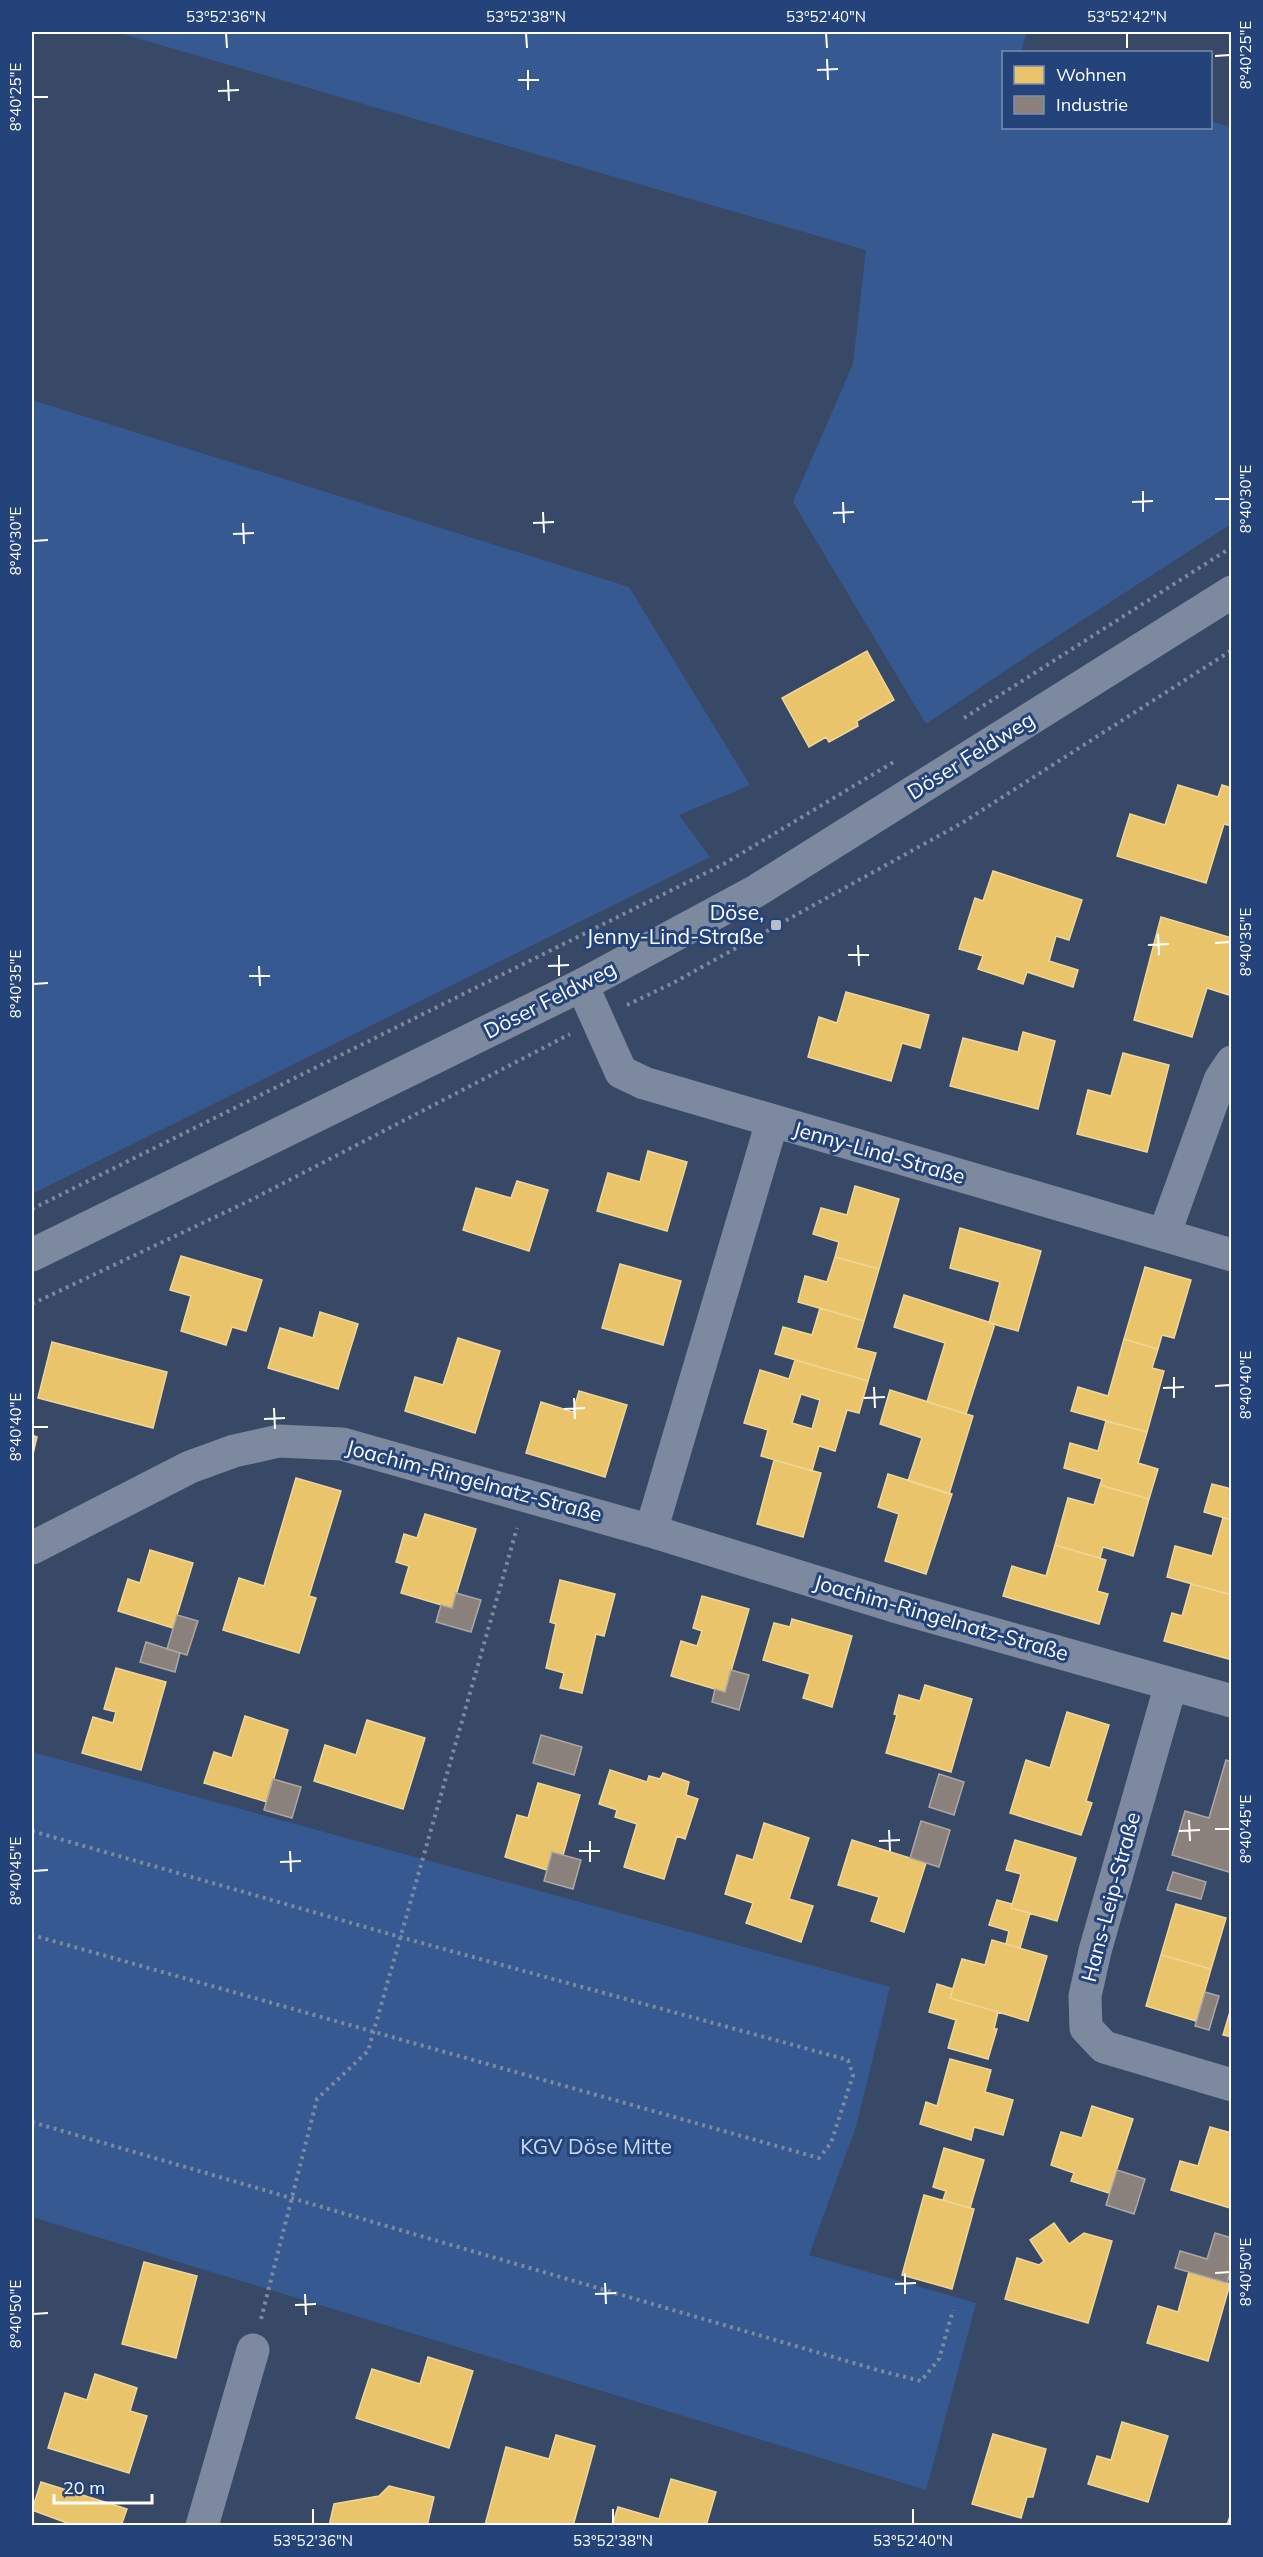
<svg xmlns="http://www.w3.org/2000/svg" width="1263" height="2557" viewBox="0 0 1263 2557" font-family="Mulish,sans-serif">
<style>
.green{fill:#375991}
.homes{fill:#e9c46a;stroke:#f0d697;stroke-width:1.5;fill-rule:evenodd}
.industry{fill:#8a817c;stroke:#ada7a3;stroke-width:1.5}
.lines{fill:none;stroke-linecap:round;stroke-linejoin:round}
.path{stroke:#7c899e;stroke-width:4;stroke-dasharray:3 4.5;stroke-linecap:butt}
.minor{stroke:#7c899e;stroke-width:33}
.tertiary{stroke:#7c899e;stroke-width:33}
.ticks{fill:none;stroke:#fff;stroke-width:2}
.poi-dot{fill:#b9bfca;stroke:#24437b;stroke-width:2}
.labels{text-anchor:middle;stroke-width:6;stroke-linejoin:round;paint-order:stroke}
.street-label{font-size:21px;fill:#fff;stroke:#24437b}
.poi-label{font-size:21px;fill:#fff;stroke:#24437b;text-anchor:end}
.park-label{font-size:21px;fill:#cadaf4;stroke:#24437b}
.neatline{fill:none;stroke:#fff;stroke-width:2}
.ticks-label{font-size:15px;text-anchor:middle;fill:#fff}
</style>
<rect width="100%" height="100%" fill="#384967"/>
<!-- green -->
<path class="green" d="M116,32H1027L1021,52H1004V128H1210L1211,121L1231,127V524L1036,650L926,724L793,502L853,364L866,250Z
M32,400L629,587L750,785L679,815L710,857L32,1194Z
M32,1752L890,1987L856,2127L809,2255L976,2303L926,2490L32,2217Z"/>
<!-- homes -->
<path class="homes" d="M867,651L894,700L857,721L858,726L829,742L826,737L809,747L782,698Z
M1178,785L1218,797L1222,785L1232,788V826L1224,824L1206,883L1117,856L1130,814L1165,825Z
M993,871L1082,900L1069,940L1056,936L1049,961L1078,970L1073,987L1027,972L1023,984L978,969L983,956L959,949L975,898L983,901Z
M1161,917L1232,938V996L1207,988L1192,1037L1134,1020Z
M846,992L929,1015L920,1048L902,1043L891,1081L808,1057L819,1017L837,1023Z
M1023,1032L1055,1041L1038,1109L950,1086L963,1038L1018,1052Z
M1123,1053L1169,1065L1147,1152L1077,1134L1088,1090L1111,1096Z
M648,1151L687,1162L667,1231L597,1211L608,1173L640,1182Z
M517,1181L548,1190L529,1251L463,1230L476,1188L511,1198Z
M855,1186L899,1199L879,1269L835,1257L839,1242L813,1234L821,1208L847,1215Z
M960,1228L1041,1251L1018,1331L989,1323L1000,1282L950,1268Z
M181,1256L262,1280L246,1331L232,1327L226,1345L181,1331L191,1296L170,1290Z
M835,1257L879,1269L864,1321L798,1302L805,1276L827,1282Z
M620,1264L681,1281L663,1345L602,1328Z
M1145,1267L1191,1280L1174,1338L1162,1335L1158,1349L1124,1339Z
M904,1295L995,1324L966,1414L927,1402L945,1343L894,1327Z
M820,1308L864,1321L856,1348L876,1353L868,1381L775,1354L783,1327L812,1335Z
M320,1312L358,1324L338,1389L268,1368L280,1328L313,1338Z
M458,1338L500,1351L475,1433L405,1411L415,1377L443,1385Z
M1124,1339L1158,1349L1152,1368L1164,1371L1147,1432L1071,1411L1078,1387L1108,1396Z
M52,1342L167,1372L153,1428L38,1398Z
M795,1360L868,1381L859,1413L847,1410L835,1451L819,1446L812,1471L761,1456L768,1430L744,1423L760,1370L789,1379ZM801,1394L820,1400L812,1429L792,1423Z
M890,1390L973,1416L949,1494L908,1481L922,1438L880,1424Z
M579,1391L627,1405L605,1477L526,1453L541,1402L573,1412Z
M1106,1421L1147,1432L1138,1463L1158,1469L1149,1499L1100,1485L1102,1479L1064,1468L1070,1443L1098,1451Z
M32,1435L37,1437L32,1458Z
M774,1460L821,1473L803,1537L757,1524Z
M888,1474L952,1494L926,1574L885,1561L899,1514L878,1507Z
M296,1478L341,1491L309,1596L316,1598L299,1653L223,1630L239,1578L264,1586Z
M1212,1484L1232,1489V1520L1204,1512Z
M1100,1485L1149,1499L1133,1556L1103,1547L1100,1558L1055,1545L1068,1498L1094,1505Z
M425,1514L476,1529L452,1608L401,1593L409,1566L396,1562L404,1534L417,1538Z
M1223,1518L1232,1520V1595L1167,1577L1175,1546L1212,1556Z
M1055,1545L1106,1560L1097,1591L1108,1594L1099,1624L1003,1596L1012,1566L1046,1576Z
M150,1550L193,1563L173,1628L118,1611L128,1579L140,1583Z
M560,1580L615,1594L604,1636L596,1634L582,1693L560,1688L564,1673L546,1668L556,1624L550,1622Z
M1191,1584L1232,1595V1660L1164,1641L1172,1613L1182,1616Z
M702,1596L749,1609L725,1692L671,1676L681,1641L697,1646L702,1631L693,1628Z
M792,1619L852,1636L832,1707L803,1698L810,1674L763,1660L774,1623L790,1627Z
M116,1668L166,1682L141,1770L82,1753L93,1717L113,1723L116,1712L104,1709Z
M925,1685L972,1699L951,1772L886,1753L897,1715L894,1714L899,1695L920,1701Z
M1067,1712L1109,1725L1086,1801L1092,1803L1081,1835L1010,1813L1026,1760L1050,1768Z
M245,1716L288,1730L267,1802L204,1783L214,1752L232,1758Z
M367,1720L425,1738L403,1809L314,1781L325,1745L356,1755Z
M610,1770L647,1782L649,1776L660,1779L663,1773L689,1782L686,1795L698,1799L685,1839L677,1836L664,1879L624,1867L637,1824L615,1817L617,1810L599,1804Z
M538,1783L580,1795L563,1855L552,1852L547,1870L505,1857L517,1815L528,1818Z
M764,1823L809,1838L789,1899L813,1906L801,1942L746,1923L753,1903L725,1894L737,1855L753,1860Z
M852,1840L926,1863L904,1932L871,1921L879,1897L838,1885Z
M1015,1840L1076,1858L1057,1921L1011,1908L1021,1874L1006,1870Z
M997,1900L1012,1904L1011,1908L1030,1913L1020,1948L1006,1944L1009,1931L989,1925Z
M1176,1904L1226,1918L1211,1969L1161,1955Z
M992,1940L1047,1956L1028,2021L950,1998L962,1959L985,1965Z
M1161,1955L1211,1969L1196,2021L1146,2006Z
M937,1984L953,1989L950,1998L998,2012L994,2029H997L988,2059L948,2048L956,2020L929,2012Z
M1232,2005V2037L1223,2035Z
M950,2059L991,2070L985,2092L1013,2100L1003,2135L974,2127L971,2140L920,2124L926,2102L937,2106Z
M1092,2106L1133,2119L1109,2193L1071,2181L1074,2173L1051,2165L1061,2132L1082,2138Z
M1210,2127L1232,2133L1230,2208L1171,2190L1180,2161L1198,2166Z
M944,2148L984,2160L970,2208L943,2200L946,2191L933,2187Z
M924,2195L974,2209L952,2289L902,2275Z
M1054,2223L1069,2244L1084,2233L1112,2241L1088,2323L1005,2299L1017,2258L1039,2265L1044,2261L1030,2240Z
M144,2262L197,2276L176,2358L122,2344Z
M1189,2272L1230,2284L1208,2361L1147,2343L1158,2306L1178,2312Z
M428,2357L473,2371L449,2448L356,2418L372,2369L420,2384Z
M95,2374L137,2388L130,2411L147,2416L129,2473L48,2448L65,2393L87,2400Z
M1122,2422L1168,2436L1148,2502L1088,2484L1097,2456L1111,2460Z
M993,2434L1046,2449L1033,2497H1027L1021,2518L972,2504Z
M556,2435L595,2446L573,2526L485,2525L506,2447L549,2459Z
M671,2479L716,2492L706,2526H612L618,2507L659,2519Z
M41,2482L127,2509L121,2526H75L32,2510Z
M389,2486L434,2497L427,2526H329L334,2504L379,2496Z
M1232,2510V2526H1228L1227,2525Z"/>
<!-- industry -->
<path class="industry" d="M456,1593L481,1600L471,1632L436,1622L441,1605L452,1608Z
M177,1615L198,1621L187,1655L167,1649Z
M146,1642L180,1653L175,1672L140,1662Z
M731,1670L749,1675L739,1710L712,1702L715,1689L725,1692Z
M541,1735L582,1747L574,1775L533,1763Z
M1226,1760L1232,1762V1873L1172,1855L1185,1811L1209,1818Z
M939,1774L964,1782L954,1815L929,1807Z
M273,1779L301,1787L292,1818L264,1810Z
M921,1821L950,1830L939,1867L910,1858Z
M552,1852L581,1860L573,1889L544,1881Z
M1173,1872L1206,1882L1201,1899L1167,1890Z
M1205,1992L1219,1996L1209,2030L1195,2026Z
M1117,2170L1145,2179L1134,2214L1106,2205Z
M1215,2233L1232,2238V2266L1227,2283L1175,2268L1180,2251L1207,2259Z"/>
<g class="lines">
<!-- path -->
<path class="path" d="M964,718L1232,547
M627,1005L673,983L962,823L1232,650
M32,1209L722,865L897,760
M32,1304L251,1200L570,1034
M32,1831L400,1937L848,2060L853,2075L831,2143L819,2158L32,1935
M32,2122L881,2371L921,2381L939,2359L953,2310
M261,2319L317,2099L368,2051L517,1528"/>
<!-- minor -->
<path class="minor" d="M582,985L621,1072L644,1083L1232,1255
M1164,1235L1220,1080L1232,1062
M651,1531L772,1122
M32,1548L190,1467L234,1451L279,1441L342,1444L651,1531L894,1606L1232,1701
M1171,1684L1095,1951L1085,1996L1086,2028L1104,2047L1232,2085
M202,2526L253,2350"/>
<!-- tertiary -->
<path class="tertiary" d="M32,1255L582,985L756,891L1232,592"/>
</g>
<!-- ticks -->
<path class="ticks" d="M226,33L227,48M526,33L527,48M826,33L827,48M1127,33V48M1215,56L1230,55M827,59L828,80M528,70V90M817,70L838,69M228,80L229,101M518,80H539M218,91L239,90M33,97H48M1143,491V512M1215,499H1230M843,502L844,523M1132,502L1153,501M543,512L544,533M833,513L854,512M243,523L244,544M533,523L554,522M233,534L254,533M33,541L48,540M1158,934L1159,955M1215,943L1230,942M858,945L859,966M1148,945L1169,944M559,955V976M848,955H869M259,966L260,986M548,966L569,965M249,976H270M33,984L48,983M1174,1377V1398M1215,1386L1230,1385M874,1387L875,1408M1163,1388L1184,1387M574,1398L575,1419M864,1398L885,1397M274,1408L275,1429M564,1409L585,1408M264,1419L285,1418M33,1427H48M1189,1820L1190,1841M1215,1829H1230M889,1830L890,1851M1179,1831L1200,1830M590,1841V1862M879,1841L900,1840M290,1851L291,1872M579,1851H600M280,1862L301,1861M33,1871L48,1870M905,2273V2294M1215,2273L1230,2272M605,2283L606,2304M895,2284L916,2283M305,2294L306,2315M595,2294L616,2293M295,2305L316,2304M33,2314L48,2313M313,2509V2524M613,2509V2524M913,2509V2524"/>
<!-- markers -->
<rect class="poi-dot" x="770" y="919" width="12" height="12" rx="3"/>
<g class="labels">
<!-- street labels -->
<g class="street-label">
<text transform="translate(971 756) rotate(-32)" y="7">Döser Feldweg</text>
<text transform="translate(550 1000) rotate(-27)" y="7">Döser Feldweg</text>
<text transform="translate(879 1153) rotate(16)" y="7">Jenny-Lind-Straße</text>
<text transform="translate(474 1481) rotate(15)" y="7">Joachim-Ringelnatz-Straße</text>
<text transform="translate(941 1618) rotate(16)" y="7">Joachim-Ringelnatz-Straße</text>
<text transform="translate(1111 1897) rotate(-75)" y="7">Hans-Leip-Straße</text>
</g>
<!-- poi labels -->
<g class="poi-label">
<text x="764" y="920">Döse,<tspan x="764" dy="24">Jenny-Lind-Straße</tspan></text>
</g>
<!-- park labels -->
<g class="park-label">
<text x="596" y="2154">KGV Döse Mitte</text>
</g>
</g>
<!-- border -->
<rect width="1263" height="2557" fill="none" stroke="#24437b" stroke-width="66"/>
<!-- legend -->
<rect x="1002" y="51" width="210" height="78" fill="#24437b" stroke="#7c8eb0" stroke-width="1.5"/>
<rect x="1014" y="66" width="30" height="18" fill="#e9c46a" stroke="#7c8eb0" stroke-width="1.5"/>
<text x="1056" y="81" font-size="18" fill="#ffffff">Wohnen</text>
<rect x="1014" y="96" width="30" height="18" fill="#8a817c" stroke="#7c8eb0" stroke-width="1.5"/>
<text x="1056" y="111" font-size="18" fill="#ffffff">Industrie</text>
<!-- scale -->
<path d="M54 2494v9h98v-9" fill="none" stroke="#ffffff" stroke-width="3"/>
<text x="63" y="2494" font-size="18" fill="#ffffff" stroke="#24437b" stroke-width="4.5" paint-order="stroke">20 m</text>
<rect x="33" y="33" width="1197" height="2491" class="neatline"/>
<g class="ticks-label">
<text x="226" y="22">53°52'36"N</text>
<text x="526" y="22">53°52'38"N</text>
<text x="826" y="22">53°52'40"N</text>
<text x="1127" y="22">53°52'42"N</text>
<text transform="translate(1246 55) rotate(-90)" y="5">8°40'25"E</text>
<text transform="translate(16 97) rotate(-90)" y="5">8°40'25"E</text>
<text transform="translate(1246 499) rotate(-90)" y="5">8°40'30"E</text>
<text transform="translate(16 541) rotate(-90)" y="5">8°40'30"E</text>
<text transform="translate(1246 942) rotate(-90)" y="5">8°40'35"E</text>
<text transform="translate(16 984) rotate(-90)" y="5">8°40'35"E</text>
<text transform="translate(1246 1385) rotate(-90)" y="5">8°40'40"E</text>
<text transform="translate(16 1427) rotate(-90)" y="5">8°40'40"E</text>
<text transform="translate(1246 1829) rotate(-90)" y="5">8°40'45"E</text>
<text transform="translate(16 1871) rotate(-90)" y="5">8°40'45"E</text>
<text transform="translate(1246 2272) rotate(-90)" y="5">8°40'50"E</text>
<text transform="translate(16 2314) rotate(-90)" y="5">8°40'50"E</text>
<text x="313" y="2546">53°52'36"N</text>
<text x="613" y="2546">53°52'38"N</text>
<text x="913" y="2546">53°52'40"N</text>
</g>
</svg>
